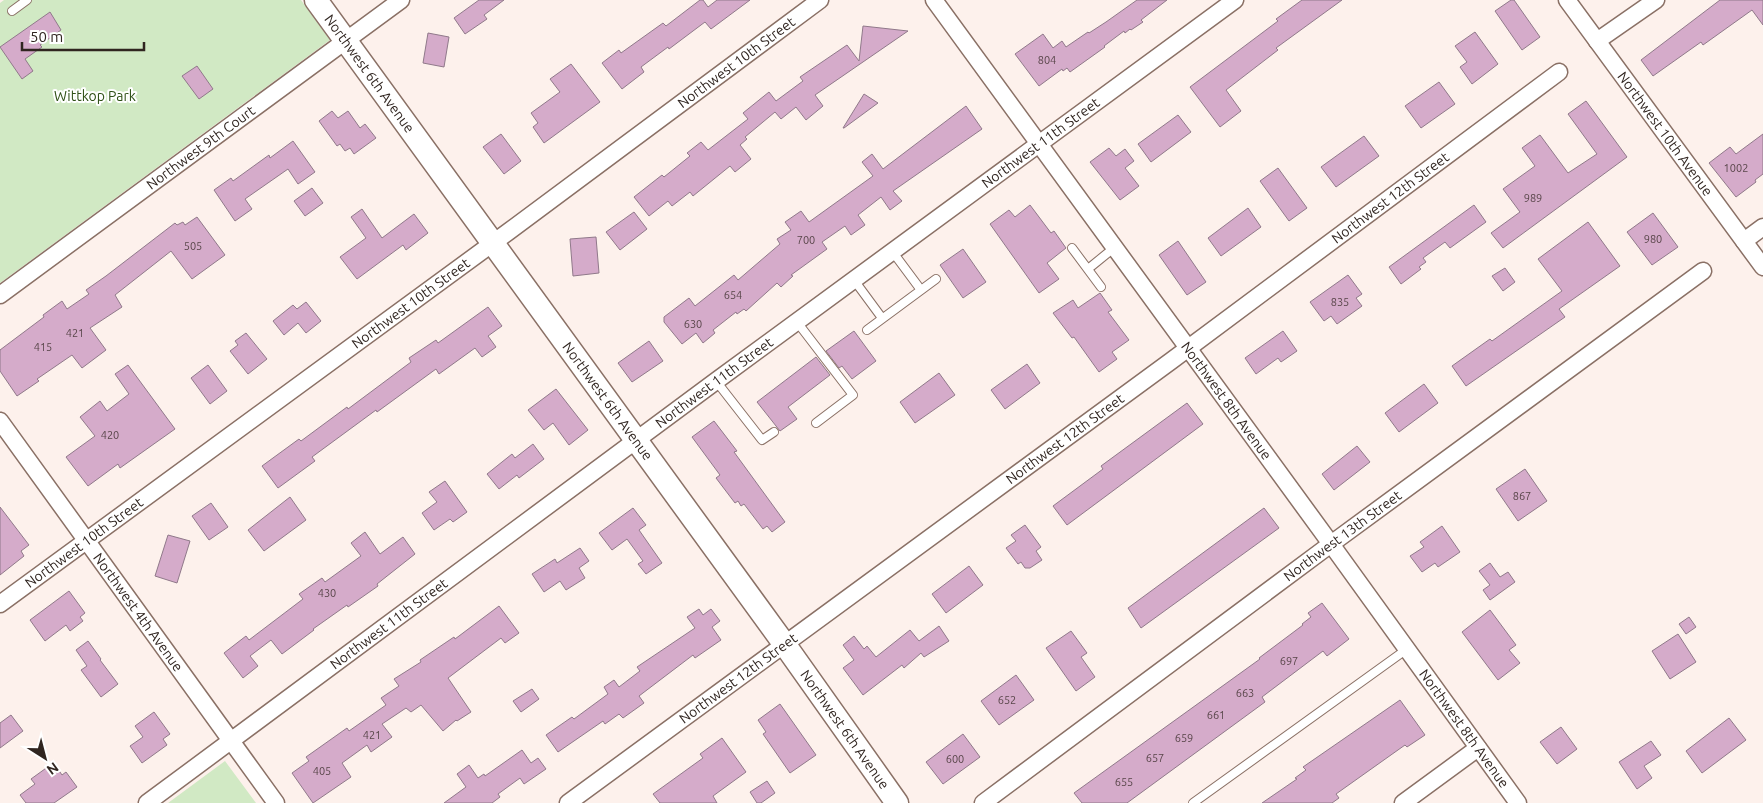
<svg xmlns="http://www.w3.org/2000/svg" width="1763" height="803" viewBox="0 0 1763 803" font-family="Ubuntu,sans-serif">
<style>
.green{fill:#d1e9c4}
.building{fill:#d5abca;stroke:#90798a}
.lines{fill:none;stroke-linecap:round;stroke-linejoin:round}
.lane-casing{stroke:#8a7065;stroke-width:10}
.street-casing{stroke:#8a7065;stroke-width:19}
.secondary-casing{stroke:#8a7065;stroke-width:25}
.lane{stroke:#fff;stroke-width:8}
.street{stroke:#fff;stroke-width:16}
.secondary{stroke:#fff;stroke-width:22}
.labels{text-anchor:middle;stroke-width:4;stroke-linejoin:round;paint-order:stroke}
.number-label{font-size:11px;fill:#59464a}
.street-label{font-size:14px;fill:#302520;stroke:#fff}
.park-label{font-size:14px;fill:#2f5016;stroke:#fff}
</style>
<rect width="100%" height="100%" fill="#fdf1ec"/>
<!-- green -->
<path class="green" d="M4,0H301L330,40L0,283V3Z
M225,761L256,803H168Z"/>
<!-- building -->
<path class="building" d="M479,0H504L484,15L487,19L465,34L454,18Z
M700,0H703L708,7L717,0H750L711,29L705,22L669,49L668,47L641,67L644,72L622,89L602,63L619,50L621,53L663,23L666,26Z
M1137,0H1167L1141,20L1143,22L1131,30L1130,29L1125,33L1124,31L1104,46L1105,47L1070,72L1067,68L1063,71L1062,69L1039,86L1015,54L1043,34L1053,48L1062,41L1066,47L1088,32L1089,33L1106,22Z
M1302,0H1342L1276,48L1278,50L1226,90L1241,111L1220,127L1190,87L1278,21L1276,19Z
M1511,0H1514L1540,37L1522,50L1495,11Z
M1720,0H1763V25L1752,10L1703,45L1701,42L1653,76L1641,60Z
M50,12L61,30L40,45L42,47L25,59L33,71L22,79L0,47Z
M863,26L908,31L815,95L823,106L806,120L796,107L781,119L775,112L745,137L747,139L740,145L751,159L735,172L730,166L693,196L690,192L672,206L668,201L649,216L634,197L662,175L664,177L690,156L687,153L701,142L708,150L748,119L743,113L769,92L776,101L803,81L800,77L847,45L859,61Z
M1475,32L1498,64L1472,84L1460,67L1467,62L1455,46Z
M428,33L449,37L444,67L423,63Z
M571,64L600,102L544,143L533,127L538,123L531,113L560,92L550,79Z
M197,66L213,89L199,99L182,76Z
M1439,82L1455,104L1421,128L1405,106Z
M864,94L878,103L844,128H843Z
M1586,101L1627,157L1503,248L1491,233L1520,212L1503,189L1535,166L1522,148L1540,135L1568,173L1597,154L1568,114Z
M966,106L982,129L893,191L902,201L890,210L881,197L858,215L865,225L851,235L845,226L822,242L827,249L791,275L793,276L781,287L777,283L746,311L744,309L737,314L736,312L713,330L715,333L703,343L696,333L682,344L664,322V317L689,298L695,306L734,275L738,280L780,244L777,239L791,230L785,222L801,211L809,222L873,176L862,162L872,154L883,169Z
M332,111L338,118L348,111L360,128L365,124L376,138L354,154L350,148L345,151L340,144L337,146L319,121Z
M1178,115L1191,132L1151,162L1138,144Z
M501,134L521,161L504,174L483,147Z
M1763,134V174L1755,180L1756,182L1736,197L1709,163L1730,147L1736,154Z
M1364,136L1379,156L1336,187L1321,167Z
M293,141L315,172L298,184L288,169L245,199L252,209L235,221L214,190L231,178L233,181L269,155L270,158Z
M1109,148L1116,156L1125,149L1134,161L1125,168L1139,186L1120,200L1090,162Z
M1278,168L1307,208L1289,221L1260,181Z
M312,188L323,203L305,216L294,201Z
M1030,205L1051,233L1054,231L1066,248L1047,263L1059,279L1039,293L990,224L1009,210L1015,217Z
M1474,205L1486,222L1450,248L1445,242L1423,258L1426,262L1419,267L1421,269L1401,284L1389,267Z
M1248,208L1261,227L1221,256L1208,238Z
M362,209L382,238L414,214L428,233L406,250L403,245L357,279L340,257L366,238L351,217Z
M634,212L647,229L620,250L606,232Z
M1653,213L1678,247L1652,265L1627,232Z
M197,217L225,255L192,279L171,251L115,295L122,307L90,328L106,350L82,368L72,355L37,379L39,381L17,396L0,371V350L44,317L43,315L62,301L67,309L89,294L86,290L106,276L175,223L177,225L183,222L185,225Z
M1588,222L1620,266L1559,309L1565,317L1466,386L1452,366L1490,339L1492,341L1562,291L1538,259Z
M596,237L599,273L573,276L570,239Z
M1178,241L1206,282L1187,295L1159,255Z
M963,249L986,282L963,298L940,265Z
M1505,268L1515,282L1503,291L1492,276Z
M1348,275L1362,294L1356,298L1362,306L1337,324L1331,316L1324,321L1310,302Z
M1100,293L1112,310L1108,312L1129,340L1112,352L1117,359L1099,372L1074,337L1072,338L1053,313L1073,300L1078,308Z
M306,302L321,321L306,333L298,323L284,335L273,321L293,305L297,309Z
M488,307L502,326L488,336L496,347L482,357L475,348L439,374L436,369L377,412L376,410L312,457L315,461L278,488L262,466L299,439L301,441L347,407L348,409L411,362L409,358L436,340L438,343Z
M854,331L876,361L852,379L842,366L839,368L826,351Z
M1283,331L1297,351L1281,362L1278,358L1256,374L1245,358Z
M246,333L267,359L248,374L230,351L238,345L235,341Z
M649,341L663,361L632,382L618,363Z
M816,357L830,375L788,407L797,419L780,431L757,402Z
M1027,364L1040,383L1005,409L991,390Z
M128,365L175,429L120,468L118,464L88,486L66,457L95,436L80,417L100,401L107,411L129,394L115,374Z
M208,365L227,391L210,404L191,378Z
M939,373L955,395L915,423L900,402Z
M1424,384L1438,403L1399,432L1385,413Z
M556,389L588,430L569,445L553,423L544,430L528,410Z
M1187,403L1203,424L1067,525L1053,506L1103,469L1101,466Z
M714,421L737,451L734,452L785,522L772,532L767,526L763,529L744,504L741,506L738,501L735,503L716,478L720,475L692,437Z
M533,444L544,459L519,478L517,475L499,489L487,474L512,454L515,458Z
M1357,446L1370,462L1334,490L1322,474Z
M1525,469L1547,501L1518,521L1496,489Z
M445,481L467,512L453,522L450,519L434,530L422,513L437,502L429,492Z
M290,497L306,520L264,551L248,530Z
M211,503L228,527L209,540L192,516Z
M0,507L29,545L21,551L24,556L0,575Z
M633,508L646,525L639,530L662,563L646,574L638,564L643,561L627,539L612,550L599,533Z
M1264,508L1279,528L1141,628L1128,608Z
M1025,525L1041,547L1036,551L1042,560L1030,568H1025L1021,562L1018,564L1006,548L1016,541L1011,535Z
M1442,526L1460,552L1438,567L1435,563L1422,572L1410,556L1424,547L1420,542Z
M365,532L380,554L403,537L415,554L377,584L378,586L348,607L347,605L313,629L314,630L282,654L271,640L250,656L258,666L243,678L224,653L246,636L249,640L303,599L299,594L322,578L325,582L361,556L351,543Z
M168,535L190,541L177,583L155,576Z
M580,548L589,561L579,568L585,578L566,590L560,581L544,592L532,574L555,559L557,563Z
M1490,563L1500,577L1508,572L1515,582L1490,600L1483,590L1490,585L1479,571Z
M969,566L983,585L946,613L932,594Z
M69,591L85,613L80,617L83,621L70,631L66,625L45,641L30,620Z
M1322,603L1349,639L1327,656L1323,651L1262,697L1265,702L1127,803H1082L1074,793L1260,659L1259,658L1303,625L1302,624L1311,617L1308,613Z
M499,606L519,633L505,643L501,638L448,678L471,712L457,721L456,720L443,731L421,705L411,712L406,708L382,724L392,737L371,752L367,745L342,763L351,777L313,803L292,773L309,761L306,757L347,728L349,731L386,705L381,698L399,686L394,679L421,662L420,660L454,637L455,639Z
M699,609L703,615L711,609L720,621L712,627L721,640L695,658L693,655L639,696L644,703L623,718L619,714L605,724L603,721L558,752L546,735L572,717L574,719L608,694L604,687L614,680L619,687L640,671L637,667L695,628L687,617Z
M1490,610L1516,645L1509,650L1520,663L1498,680L1462,632Z
M1689,617L1696,627L1686,634L1679,624Z
M939,626L949,641L924,657L921,653L904,668L902,665L863,695L843,668L854,660L843,645L854,636L864,649L867,646L876,657L910,630L919,641Z
M1071,631L1087,653L1081,657L1095,677L1076,691L1046,648Z
M1678,634L1696,662L1670,679L1652,651Z
M88,641L101,659L100,660L118,684L101,697L81,670L87,666L76,650Z
M1016,675L1034,700L999,725L981,701Z
M532,689L539,699L521,712L513,701Z
M1400,700L1425,735L1407,747L1405,745L1336,794L1339,798L1332,803H1262L1297,779L1295,778L1306,770L1303,767Z
M780,704L816,755L790,773L763,734L766,732L758,720Z
M154,712L170,734L163,739L167,745L142,763L130,746L143,737L135,726Z
M11,715L23,731L0,748V723Z
M1729,718L1746,740L1702,773L1686,751Z
M1561,727L1577,749L1557,764L1540,742Z
M963,734L980,757L943,784L926,762Z
M722,738L746,772L713,796L717,803H660L653,794L703,758L700,754Z
M1651,741L1661,755L1644,766L1652,778L1637,789L1619,762Z
M522,750L531,763L538,758L546,769L524,784L520,778L498,794L500,797L492,803H444L466,787L457,774L469,765L478,778L484,774L485,776Z
M49,766L51,770L56,766L62,775L66,772L77,787L54,803H26L20,795L35,784L31,779Z
M767,781L775,793L761,803H757L750,792Z"/>
<g class="lines">
<!-- lane casing -->
<g class="lane-casing">
<path id="lane" d="M12,11L27,0
M1072,248L1101,287
M892,251L921,290
M1088,269L1115,247
M854,280L882,318
M797,322L853,395L816,423
M867,330L936,279
M716,381L762,440L774,432
M1193,803L1407,649"/>
</g>
<!-- street casing -->
<g class="street-casing">
<g id="street">
<path id="s1" d="M934,0L1331,544L1518,803"/>
<path id="s2" d="M1567,0L1763,267"/>
<path d="M1597,41L1656,0"/>
<path d="M1744,241L1763,227"/>
<path id="s3" d="M0,295L401,0"/>
<path id="s4" d="M0,421L276,803"/>
<path id="s5" d="M0,604L508,232L820,0"/>
<path id="s6" d="M147,803L716,381L1235,0"/>
<path id="s7" d="M568,803L1171,361L1559,72"/>
<path id="s8" d="M983,803L1331,544L1703,271"/>
<path d="M1403,803L1478,748"/>
</g>
</g>
<!-- secondary casing -->
<g class="secondary-casing">
<g id="secondary">
<path id="s9" d="M316,0L785,645L897,803"/>
</g>
</g>
<!-- lane -->
<use href="#lane" class="lane"/>
<!-- street -->
<use href="#street" class="street"/>
<!-- secondary -->
<use href="#secondary" class="secondary"/>
</g>
<g class="labels">
<!-- number labels -->
<g class="number-label">
<text x="1047" y="64">804</text>
<text x="1736" y="172">1002</text>
<text x="1533" y="202">989</text>
<text x="1653" y="243">980</text>
<text x="806" y="244">700</text>
<text x="193" y="250">505</text>
<text x="733" y="299">654</text>
<text x="1340" y="306">835</text>
<text x="693" y="328">630</text>
<text x="75" y="337">421</text>
<text x="43" y="351">415</text>
<text x="110" y="439">420</text>
<text x="1522" y="500">867</text>
<text x="327" y="597">430</text>
<text x="1289" y="665">697</text>
<text x="1245" y="697">663</text>
<text x="1007" y="704">652</text>
<text x="1216" y="719">661</text>
<text x="372" y="739">421</text>
<text x="1184" y="742">659</text>
<text x="1155" y="762">657</text>
<text x="955" y="763">600</text>
<text x="322" y="775">405</text>
<text x="1124" y="786">655</text>
</g>
<!-- street labels -->
<g class="street-label">
<text dy="5" stroke="none"><textPath href="#s5" startOffset="914">Northwest 10th Street</textPath></text>
<text dy="5" stroke="none"><textPath href="#s9" startOffset="91">Northwest 6th Avenue</textPath></text>
<text dy="5" stroke="none"><textPath href="#s2" startOffset="166">Northwest 10th Avenue</textPath></text>
<text dy="5" stroke="none"><textPath href="#s6" startOffset="1111">Northwest 11th Street</textPath></text>
<text dy="5" stroke="none"><textPath href="#s3" startOffset="249">Northwest 9th Court</textPath></text>
<text dy="5" stroke="none"><textPath href="#s7" startOffset="1021">Northwest 12th Street</textPath></text>
<text dy="5" stroke="none"><textPath href="#s5" startOffset="509">Northwest 10th Street</textPath></text>
<text dy="5" stroke="none"><textPath href="#s6" startOffset="706">Northwest 11th Street</textPath></text>
<text dy="5" stroke="none"><textPath href="#s9" startOffset="496">Northwest 6th Avenue</textPath></text>
<text dy="5" stroke="none"><textPath href="#s1" startOffset="496">Northwest 8th Avenue</textPath></text>
<text dy="5" stroke="none"><textPath href="#s7" startOffset="616">Northwest 12th Street</textPath></text>
<text dy="5" stroke="none"><textPath href="#s8" startOffset="448">Northwest 13th Street</textPath></text>
<text dy="5" stroke="none"><textPath href="#s5" startOffset="104">Northwest 10th Street</textPath></text>
<text dy="5" stroke="none"><textPath href="#s4" startOffset="236">Northwest 4th Avenue</textPath></text>
<text dy="5" stroke="none"><textPath href="#s6" startOffset="301">Northwest 11th Street</textPath></text>
<text dy="5" stroke="none"><textPath href="#s7" startOffset="211">Northwest 12th Street</textPath></text>
<text dy="5" stroke="none"><textPath href="#s9" startOffset="901">Northwest 6th Avenue</textPath></text>
<text dy="5" stroke="none"><textPath href="#s1" startOffset="901">Northwest 8th Avenue</textPath></text>
</g>
<!-- park labels -->
<g class="park-label">
<text x="95" y="101">Wittkop Park</text>
</g>
</g>
<!-- north arrow -->
<g transform="translate(45 758) rotate(144)" stroke="#ffffff" stroke-width="4" paint-order="stroke">
<path d="M0-4L9 19L0 12L-9 19Z" fill="#302520"/>
<text y="-8" font-size="14" font-weight="bold" text-anchor="middle" fill="#302520">N</text>
</g>
<!-- scale -->
<path d="M22 42v8h122v-8" fill="none" stroke="#302520" stroke-width="2.5"/>
<text x="30" y="42" font-size="15" fill="#302520" stroke="#ffffff" stroke-width="4" paint-order="stroke">50 m</text>
</svg>
